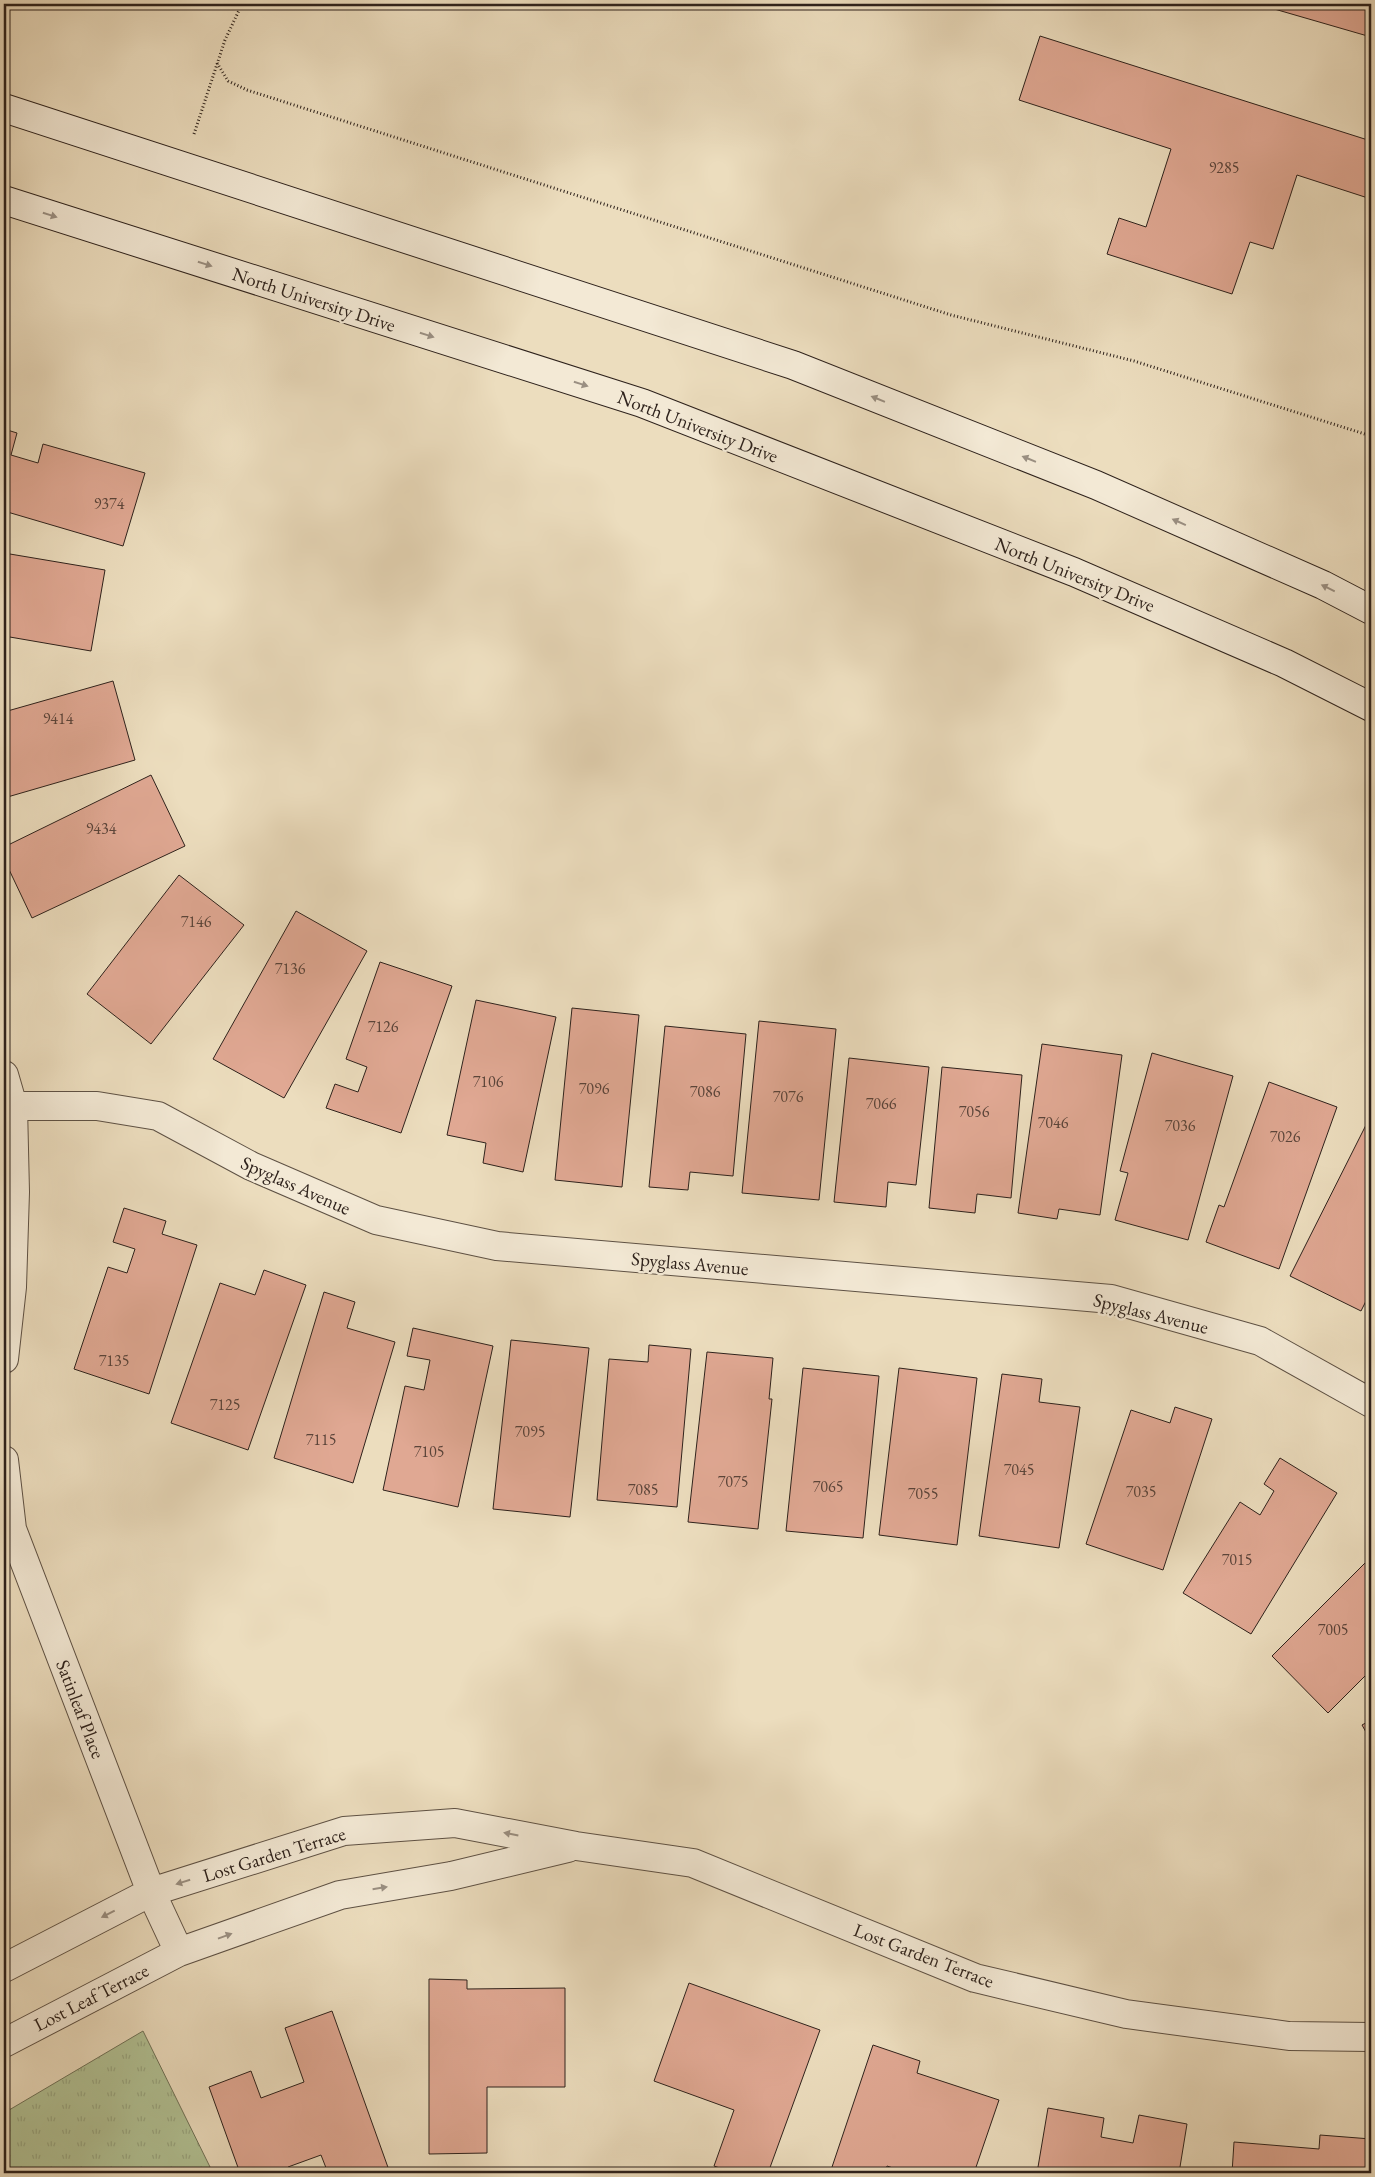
<svg xmlns="http://www.w3.org/2000/svg" width="1375" height="2177" viewBox="0 0 1375 2177" font-family="'EB Garamond',serif">
<style>
.grass{fill:url(#grass-tufts);stroke:#707258}
.building{fill:#e0a893;stroke:#2e221c}
.lines{fill:none;stroke-linecap:round;stroke-linejoin:round}
.street-casing{stroke:#5e5144;stroke-width:30}
.secondary-casing{stroke:#2e221c;stroke-width:30}
.path{stroke:#2e221c;stroke-width:3;stroke-dasharray:1 2.5;stroke-linecap:butt}
.street{stroke:#f3e9d5;stroke-width:28}
.secondary{stroke:#f3e9d5;stroke-width:28}
.oneway{fill:#9a8f82}
.labels{text-anchor:middle;stroke-width:4.5;stroke-linejoin:round;paint-order:stroke}
.number-label{font-size:16px;fill:#5a443a}
.street-label{font-size:19px;fill:#2e221c;stroke:#f3e9d5}
</style>
<defs>
<pattern id="grass-tufts" width="24" height="20" patternUnits="userSpaceOnUse" patternTransform="scale(1.25)"><rect width="24" height="20" fill="#b2c295"/><path d="M3 7l-1-3M5 7V3M7 7l1-3M15 17l-1-3M17 17v-4M19 17l1-3" fill="none" stroke="#99a680"/></pattern>
</defs>
<rect width="100%" height="100%" fill="#ecddbe"/>
<filter id="stains"><feTurbulence type="fractalNoise" baseFrequency=".004" numOctaves="4"/><feColorMatrix values="0 0 0 0 .2 0 0 0 0 .09 0 0 0 0 .02 0 0 0 .5 -.17"/></filter>
<radialGradient id="worn" r=".72"><stop offset=".6" stop-color="#630" stop-opacity="0"/><stop offset="1" stop-color="#630" stop-opacity=".3"/></radialGradient>
<!-- grass -->
<path class="grass" d="M143,2031L213,2173H4V2113Z"/>
<!-- building -->
<path class="building" d="M1257,4H1371V37Z
M1040,36L1371,141V199L1297,175L1273,249L1250,242L1232,294L1107,254L1119,218L1146,227L1171,149L1019,100Z
M4,429L17,433L11,455L38,463L43,444L145,473L123,546L4,511Z
M4,553L105,570L91,651L4,636Z
M113,681L135,760L4,798V712Z
M151,775L185,846L32,918L4,859V847Z
M179,875L244,925L151,1044L87,994Z
M296,911L367,951L284,1098L213,1059Z
M380,962L452,986L401,1133L326,1108L335,1084L358,1092L367,1067L346,1059Z
M476,1000L556,1017L523,1172L483,1163L486,1143L447,1135Z
M572,1008L639,1015L622,1187L555,1180Z
M759,1021L836,1029L819,1200L742,1193Z
M665,1026L746,1034L733,1176L690,1172L688,1190L649,1187Z
M1042,1044L1122,1055L1100,1215L1059,1209L1057,1219L1018,1213Z
M1152,1053L1233,1076L1188,1240L1115,1220L1128,1173L1120,1171Z
M849,1058L929,1067L916,1185L888,1182L886,1207L834,1202Z
M942,1067L1022,1075L1011,1198L977,1194L975,1213L929,1208Z
M1269,1082L1337,1107L1279,1269L1206,1242L1219,1205L1224,1207Z
M1368,1121L1371,1123V1291L1361,1311L1290,1276Z
M124,1208L166,1221L162,1234L197,1245L149,1394L74,1369L108,1267L127,1273L135,1249L113,1242Z
M264,1270L306,1285L248,1450L171,1423L220,1283L255,1295Z
M324,1292L355,1302L347,1328L395,1342L353,1483L274,1458Z
M413,1328L493,1346L458,1507L383,1490L405,1386L424,1390L430,1360L407,1356Z
M511,1340L589,1348L570,1517L493,1509Z
M649,1345L691,1349L677,1507L597,1500L609,1359L648,1362Z
M707,1352L773,1358L769,1399H772L758,1529L688,1522Z
M803,1368L879,1376L863,1538L786,1531Z
M899,1368L977,1378L957,1545L879,1535Z
M1002,1374L1042,1379L1039,1402L1080,1407L1059,1548L979,1536Z
M1175,1407L1212,1419L1163,1570L1086,1544L1131,1410L1170,1423Z
M1280,1458L1337,1493L1251,1634L1183,1593L1240,1502L1260,1515L1274,1491L1264,1484Z
M1371,1557V1670L1328,1713L1272,1656Z
M1371,1720V1741L1362,1725Z
M429,1979L467,1980V1989L565,1988V2087H487V2153L429,2154Z
M689,1983L820,2030L768,2173H734L714,2166L734,2110L654,2081Z
M332,2011L390,2173H328L321,2155L288,2167L290,2173H240L209,2087L251,2071L261,2098L304,2082L285,2028Z
M873,2045L920,2061L917,2073L999,2100L974,2173H908L887,2166L885,2173H830Z
M1048,2108L1104,2118L1101,2137L1133,2143L1139,2115L1187,2124L1179,2173H1037Z
M1320,2135L1371,2139V2173H1232L1234,2142L1319,2149Z"/>
<g class="lines">
<!-- street casing -->
<g class="street-casing">
<path id="street" d="M4,1075L13,1106L15,1192L12,1287L4,1359
M13,1106H97L158,1116L251,1166L376,1220L497,1246L1111,1299L1260,1341L1371,1403
M4,1460L12,1529L151,1892L179,1952
M4,1968L151,1892L344,1831L455,1823L576,1846L693,1863L975,1978L1126,2014L1289,2036L1371,2037
M4,2043L179,1952L340,1895L451,1876L568,1848"/>
</g>
<!-- secondary casing -->
<g class="secondary-casing">
<path id="secondary" d="M4,108L793,365L1096,485L1323,585L1371,610
M4,200L642,403L1074,572L1284,663L1371,707"/>
</g>
<!-- path -->
<path class="path" d="M217,63L228,81L247,90L951,315L1134,361L1371,436
M194,134L225,40L242,4"/>
<!-- street -->
<use href="#street" class="street"/>
<!-- secondary -->
<use href="#secondary" class="secondary"/>
</g>
<!-- one-way arrows -->
<defs><path id="oneway-solid" d="M-6-.8H1V-3.2L6.5 0L1 3.2V.8H-6Z" transform="scale(1.25)"/></defs>
<g class="oneway">
<use href="#oneway-solid" transform="translate(50 215) rotate(18)"/>
<use href="#oneway-solid" transform="translate(205 264) rotate(18)"/>
<use href="#oneway-solid" transform="translate(427 335) rotate(18)"/>
<use href="#oneway-solid" transform="translate(581 384) rotate(18)"/>
<use href="#oneway-solid" transform="translate(878 399) rotate(-158)"/>
<use href="#oneway-solid" transform="translate(1029 459) rotate(-158)"/>
<use href="#oneway-solid" transform="translate(1179 522) rotate(-156)"/>
<use href="#oneway-solid" transform="translate(1328 588) rotate(-154)"/>
<use href="#oneway-solid" transform="translate(511 1834) rotate(-169)"/>
<use href="#oneway-solid" transform="translate(183 1882) rotate(163)"/>
<use href="#oneway-solid" transform="translate(380 1888) rotate(-9)"/>
<use href="#oneway-solid" transform="translate(108 1914) rotate(153)"/>
<use href="#oneway-solid" transform="translate(225 1936) rotate(-20)"/>
</g>
<g class="labels">
<!-- number labels -->
<g class="number-label">
<text x="1224" y="173">9285</text>
<text x="109" y="509">9374</text>
<text x="58" y="724">9414</text>
<text x="101" y="834">9434</text>
<text x="196" y="927">7146</text>
<text x="290" y="974">7136</text>
<text x="383" y="1032">7126</text>
<text x="488" y="1087">7106</text>
<text x="594" y="1094">7096</text>
<text x="705" y="1097">7086</text>
<text x="788" y="1102">7076</text>
<text x="881" y="1109">7066</text>
<text x="974" y="1117">7056</text>
<text x="1053" y="1128">7046</text>
<text x="1180" y="1131">7036</text>
<text x="1285" y="1142">7026</text>
<text x="114" y="1366">7135</text>
<text x="225" y="1410">7125</text>
<text x="530" y="1437">7095</text>
<text x="321" y="1445">7115</text>
<text x="429" y="1457">7105</text>
<text x="1019" y="1475">7045</text>
<text x="733" y="1487">7075</text>
<text x="828" y="1492">7065</text>
<text x="643" y="1495">7085</text>
<text x="1141" y="1497">7035</text>
<text x="923" y="1499">7055</text>
<text x="1237" y="1565">7015</text>
<text x="1333" y="1635">7005</text>
</g>
<!-- street labels -->
<g class="street-label">
<text transform="translate(314 299) rotate(18)" y="7">North University Drive</text>
<text transform="translate(698 426) rotate(21)" y="7">North University Drive</text>
<text transform="translate(1075 574) rotate(22)" y="7">North University Drive</text>
<text transform="translate(296 1185) rotate(24)" y="7">Spyglass Avenue</text>
<text transform="translate(690 1263) rotate(5)" y="7">Spyglass Avenue</text>
<text transform="translate(1151 1313) rotate(14)" y="7">Spyglass Avenue</text>
<text transform="translate(81 1709) rotate(69)" y="7">Satinleaf Place</text>
<text transform="translate(274 1854) rotate(-17)" y="7">Lost Garden Terrace</text>
<text transform="translate(924 1955) rotate(21)" y="7">Lost Garden Terrace</text>
<text transform="translate(91 1997) rotate(-27)" y="7">Lost Leaf Terrace</text>
</g>
</g>
<!-- margin -->
<rect width="1375" height="2177" fill="none" stroke="#ecddbe" stroke-width="20"/>
<rect x="5" y="5" width="1365" height="2167" fill="none" stroke="#2e221c" stroke-width="2.5"/>
<rect x="10" y="10" width="1355" height="2157" fill="none" stroke="#2e221c"/>
<rect width="100%" height="100%" filter="url(#stains)"/>
<rect width="100%" height="100%" fill="url(#worn)"/>
</svg>
